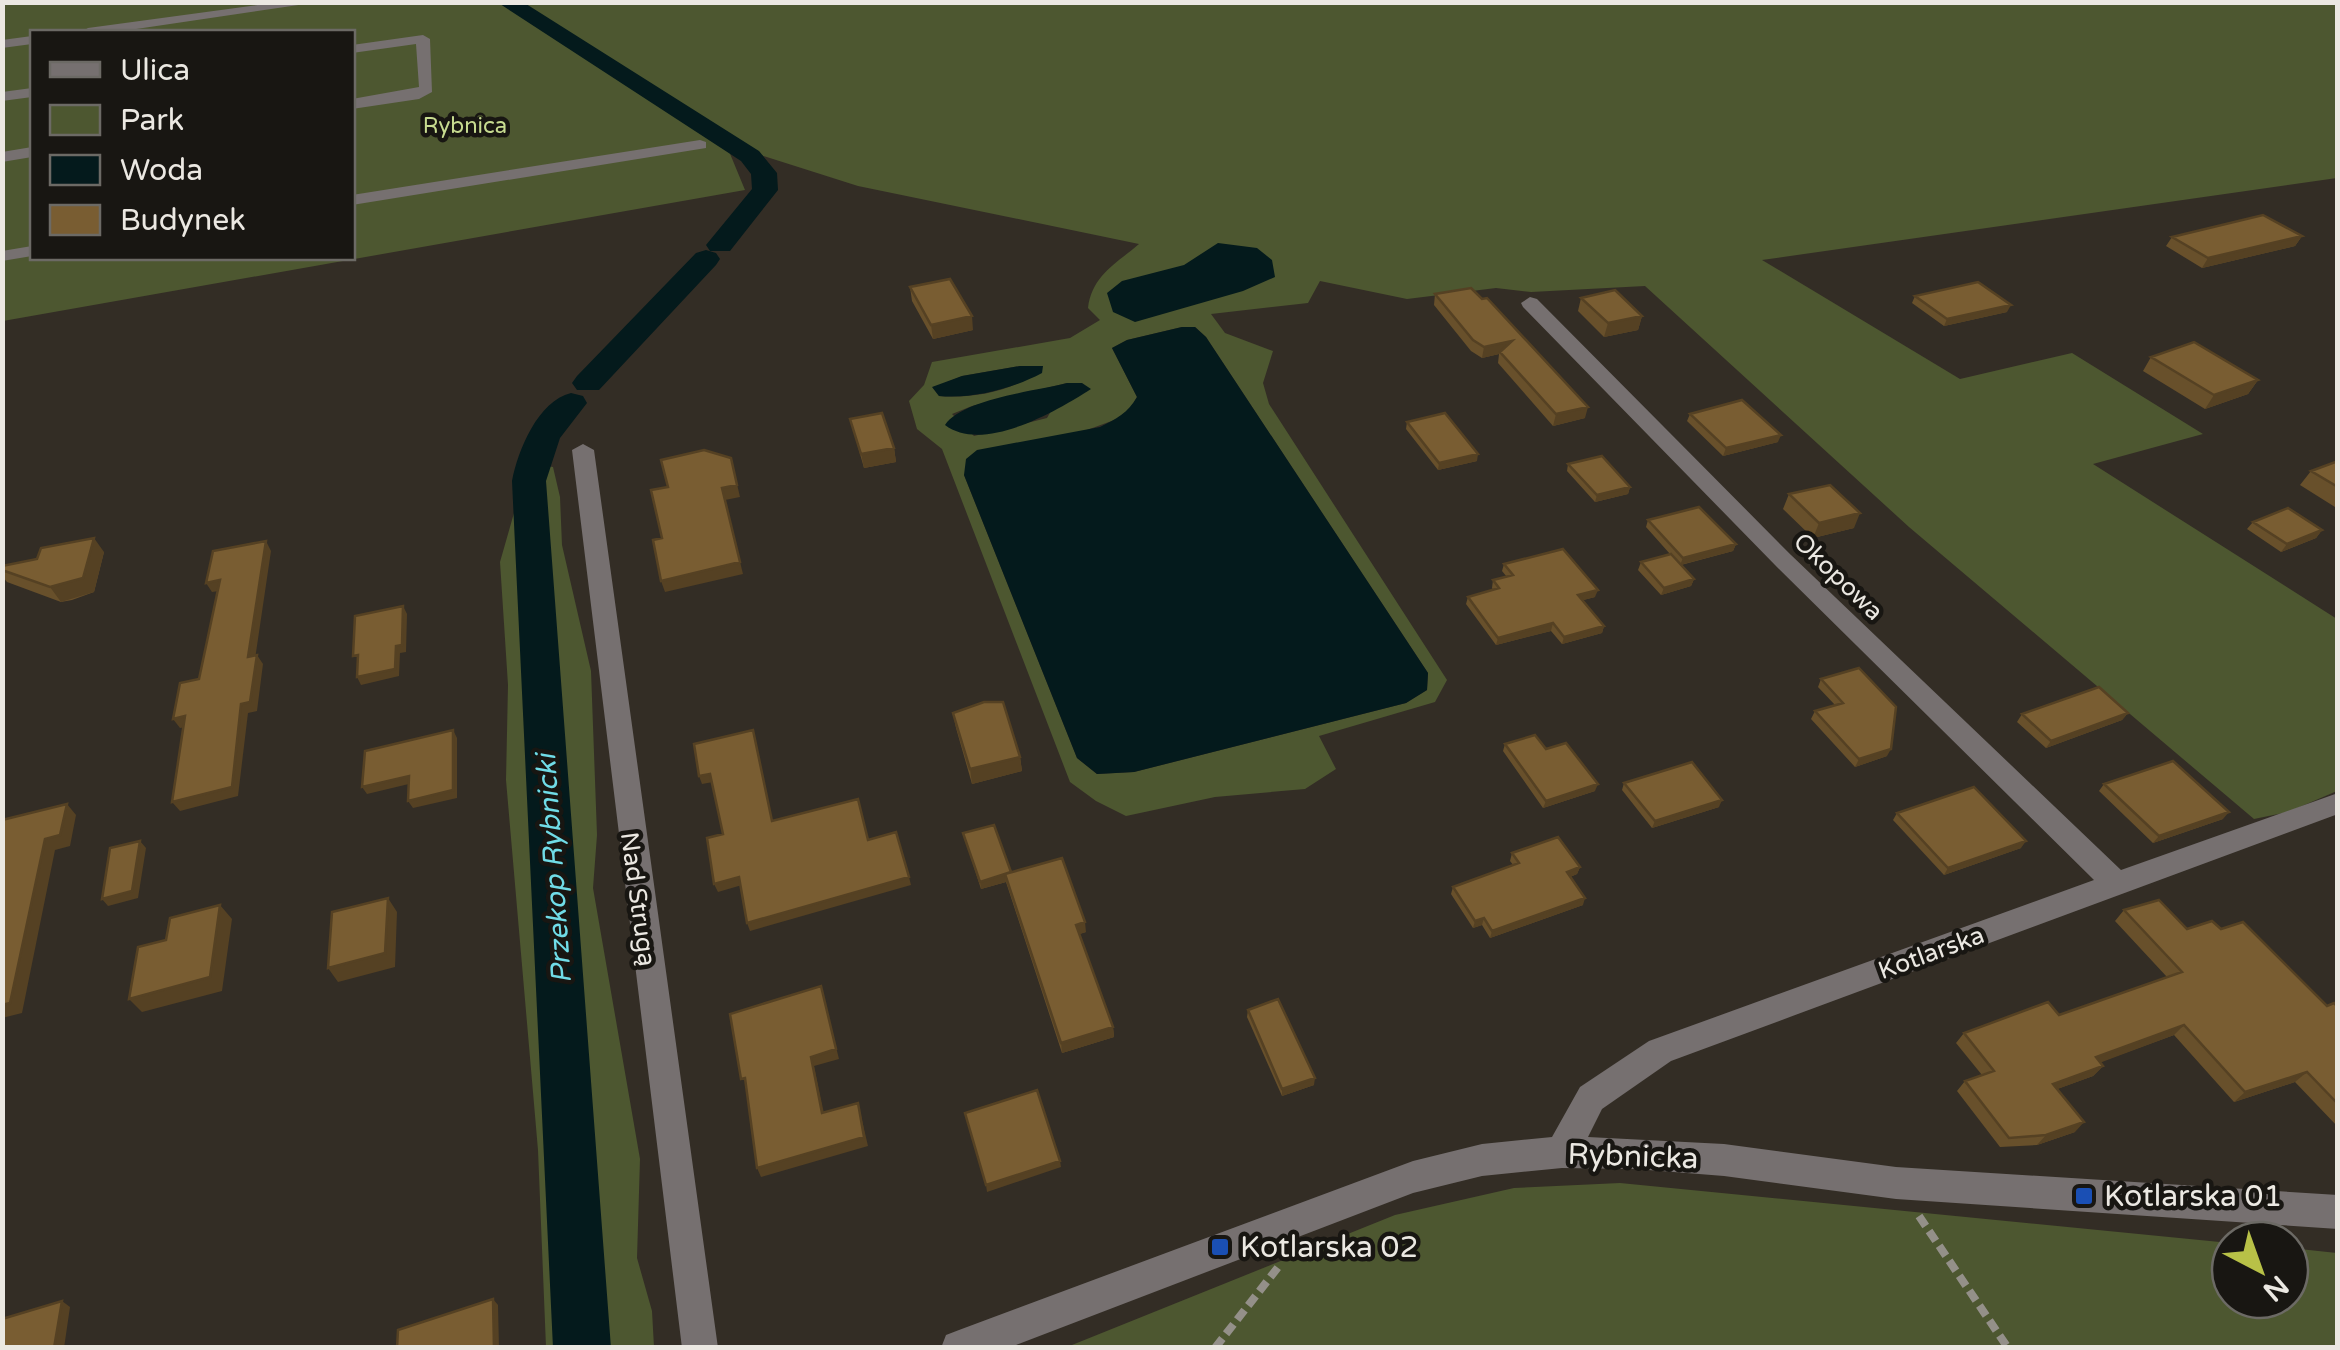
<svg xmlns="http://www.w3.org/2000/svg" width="2340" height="1350" viewBox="0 0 2340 1350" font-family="'Varela Round',sans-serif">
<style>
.green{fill:#4d5730;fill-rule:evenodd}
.water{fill:#041a1c}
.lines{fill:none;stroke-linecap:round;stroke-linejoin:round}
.canal{fill:#041a1c;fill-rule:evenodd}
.path{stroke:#949089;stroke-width:8;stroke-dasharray:12 6;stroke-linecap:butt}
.minor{fill:#767070;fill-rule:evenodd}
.wall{fill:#68502b}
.shaded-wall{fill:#554123}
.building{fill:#795d32;stroke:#554123;stroke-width:2.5}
.transit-dot{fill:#1a4fb4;stroke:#181612;stroke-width:4}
.labels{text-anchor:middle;stroke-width:9;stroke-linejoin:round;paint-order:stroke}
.far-park-label{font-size:22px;fill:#c7db90;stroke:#181612}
.street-label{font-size:25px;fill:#ebe8e2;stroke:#181612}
.water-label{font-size:28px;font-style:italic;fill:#70dce7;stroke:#181612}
.near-street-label{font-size:30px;fill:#ebe8e2;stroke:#181612}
.near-poi-label{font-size:30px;fill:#ebe8e2;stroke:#181612;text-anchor:start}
</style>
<rect width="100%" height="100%" fill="#332d25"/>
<!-- green -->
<path class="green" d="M3,3H2337V178L1762,260L1960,379L2072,353L2203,434L2093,464L2337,619V791L2288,812L2254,819L1909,527L1645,286L1531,292L1496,288L1407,299L1320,281L1308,303L1211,314L1225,333L1273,351L1263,383L1269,404L1447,680L1435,702L1319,736L1336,769L1305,789L1215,797L1126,816L1096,801L1070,782L942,449L917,429L909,401L924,385L932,362L1070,338L1100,320L1088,308C1092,275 1117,263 1139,244L858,186L726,144L745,190L3,321ZM32,32H352V258H32ZM1182,327H1195L1206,337L1428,673L1427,690L1406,703L1134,772L1097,774L1077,758L964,475L1117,419L1130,409L1137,397L1112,348L1127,340ZM1020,366H1043C1019,391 972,399 939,396L933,388L962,376ZM1067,383L1047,418L974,436L952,414L972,406Z
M540,465L553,467L560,497L562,545L591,671L597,835L593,888L640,1159L637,1258L652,1311L654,1347H546L538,1150L506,780L508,685L500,562L516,506V476Z
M1620,1183L2230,1243V1300H2290V1248L2337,1253V1347H1067L1395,1215L1514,1188Z"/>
<!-- water -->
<path class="water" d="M1218,243L1257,248L1272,260L1275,277L1243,291L1135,322L1113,312L1107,293L1122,281L1184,265Z
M1182,327H1195L1206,337L1428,673L1427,690L1406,703L1134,772L1097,774L1077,758L964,475L966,459L977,450L1100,427C1116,419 1128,413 1137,397L1112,348L1127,340Z
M1020,366H1043L1042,373C1012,389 972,399 939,396L932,387L962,376Z
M1067,383H1082L1091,389C1057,411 983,454 945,425C962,399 1036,391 1067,383Z"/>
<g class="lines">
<!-- canal -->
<path class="canal" d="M497,2H523L759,151L777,173L778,190L730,251H710L706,245L752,189L751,174L741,161Z
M706,250L716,253L720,259L716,265L599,390H577L572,383L577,376L696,253Z
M571,393L583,396L587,403L560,438L546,481L611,1348H553L512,481C518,450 538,401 571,393Z"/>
<!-- path -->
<path class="path" d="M1919,1216L2008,1348
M1215,1348L1279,1266"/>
<!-- minor -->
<path class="minor" d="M279,2H319L116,32H81L88,28Z
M423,35L430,39L432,92L419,99L352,109V99L419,87L416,44L352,53V45Z
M32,36V44L2,48V40Z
M32,88V97L2,101V92Z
M700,140L706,142V148L352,205V195Z
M32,147V157L2,162V152Z
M32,246V256L2,261V251Z
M1530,297L1537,299L1791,555L2121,870L2338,793V814L1671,1061L1602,1109L1588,1137L1724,1144L1896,1167L2338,1195V1229L1896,1199L1724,1176L1636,1169L1562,1168L1482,1176L1413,1193L1008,1348H941L946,1335L959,1330L1413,1161L1482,1144L1552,1137L1580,1087L1649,1041L2094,880L1775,565L1523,307L1521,303Z
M583,444L594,450L718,1348H682L572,450Z"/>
</g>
<!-- wall -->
<path class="wall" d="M2302,236L2295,246L2202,268L2166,246L2172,237Z
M910,287L973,330L933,339L912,301Z
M1435,294L1585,418L1553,426L1498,363L1499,354L1482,358L1471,351L1434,305Z
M1915,296L2007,312L1944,326L1912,303Z
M1581,298L1642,316L1638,330L1604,337L1578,311Z
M2151,357L2258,380L2248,394L2205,409L2143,371Z
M1690,414L1778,442L1723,456L1687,421Z
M850,419L894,448L896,462L864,468Z
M1407,422L1477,461L1438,470L1406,429Z
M2338,461V506L2335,507L2300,485L2311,471Z
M1568,464L1630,487L1628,494L1595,502L1567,471Z
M1789,494L1854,528L1813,538L1783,509Z
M1648,520L1736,544L1733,551L1681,565L1694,579L1691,586L1661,595L1638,570L1641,562L1670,554L1646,527Z
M2253,522L2322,530L2316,538L2281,552L2247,529Z
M104,552L94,592L72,600L61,602L7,582L2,576V566L37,559Z
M1504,564L1595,597L1583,600L1604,626L1602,633L1562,644L1551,631L1496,645L1466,604L1468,597L1493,590L1492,588L1493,580L1507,577L1502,571Z
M1859,668L1887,756L1855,767L1811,719L1815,711L1835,705L1818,687L1821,679Z
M953,713L1020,757L1022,771L972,784L956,728Z
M2128,713L2122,720L2046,748L2017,722L2022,714Z
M1505,744L1546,749L1595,791L1543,808L1503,751Z
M1624,783L1719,807L1652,828L1622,790Z
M2104,784L2223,819L2153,843L2099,791Z
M1897,813L2021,848L1944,875L1893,820Z
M963,833L1086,932L1079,934L1113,1027L1114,1037L1062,1053L1006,882L981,889Z
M1512,853L1580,867L1577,874L1570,877L1583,905L1490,938L1482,925L1473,928L1451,894L1453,887L1514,866L1510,861Z
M2124,910L2187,929H2221L2327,1006L2338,1007V1127L2295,1082L2234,1102L2174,1035L2100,1062L2103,1066L2093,1076L2057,1089L2075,1132L2037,1145L2000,1147L1957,1091L1965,1081L1982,1075L1956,1043L1964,1033L2059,1015L2167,977L2115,921Z
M1248,1010L1314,1085L1282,1096L1247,1017Z"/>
<!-- shaded-wall -->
<path class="shaded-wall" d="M2302,236L2295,246L2202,268L2208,258Z
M2011,305L2007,312L1944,326L1947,319Z
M972,316L973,330L933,339L931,325Z
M1642,316L1638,330L1604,337L1608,323Z
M1512,341L1499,354L1482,358L1484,347Z
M2258,380L2248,394L2205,409L2214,395Z
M1588,407L1585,418L1553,426L1556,414Z
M1781,435L1778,442L1723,456L1726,448Z
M894,448L896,462L864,468L861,454Z
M1478,454L1477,461L1438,470L1439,463Z
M731,458L740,497L725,500L743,574L665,592L661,581L722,488Z
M1630,487L1628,494L1595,502L1597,495Z
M1860,513L1854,528L1813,538L1819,523Z
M2322,530L2316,538L2281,552L2287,544Z
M94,538L104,552L94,592L61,602L50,587Z
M266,541L271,551L254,666L248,657Z
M1736,544L1733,551L1680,565L1683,558Z
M1694,579L1691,586L1661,595L1664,588Z
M220,580L226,590L212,592L206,583Z
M1598,590L1595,597L1576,602L1578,595Z
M403,606L407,614L406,652L400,653L399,676L361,685L357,677L396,646Z
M1553,623L1551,631L1496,645L1498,638Z
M1604,626L1602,633L1562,644L1564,637Z
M257,655L263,664L257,711L248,713L238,796L180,811L172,802L241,704Z
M2128,713L2122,720L2046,748L2051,741Z
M185,716L192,726L180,728L173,719Z
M453,730L457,738V798L413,808L408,801Z
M1891,749L1887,756L1855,767L1859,759Z
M1020,757L1022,771L972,784L970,769Z
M710,774L713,782L702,784L699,776Z
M409,776L413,783L367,794L362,787Z
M1598,784L1595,791L1543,808L1546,801Z
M1722,800L1719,807L1652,828L1655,821Z
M67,804L76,815L70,846L55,850L22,1013L2,1018V1005L45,839Z
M2229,812L2223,819L2153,843L2159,836Z
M140,841L146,848L138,898L108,906L102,899Z
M2026,841L2021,848L1944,875L1948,868Z
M1580,867L1577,874L1565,879L1567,872Z
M1005,874L1006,882L981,889L980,882Z
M739,877L742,885L718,892L714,884Z
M909,877L911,885L750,931L747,923Z
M388,898L397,912L395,967L338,982L328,968Z
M1585,898L1583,905L1490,938L1492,931Z
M220,905L232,919L222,991L142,1012L129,999Z
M1484,918L1482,925L1473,928L1475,921Z
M1085,922L1086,932L1077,935L1076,925Z
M821,986L839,1059L814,1066L826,1123L822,1113L811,1057Z
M2184,1025L2174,1035L2086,1068L2096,1057Z
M1113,1027L1114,1037L1062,1053L1061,1043Z
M2103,1066L2093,1076L2044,1094L2053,1084Z
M2307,1072L2295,1082L2234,1102L2245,1092Z
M1315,1078L1314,1085L1282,1096V1089Z
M858,1103L868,1146L761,1177L757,1168Z
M2084,1122L2075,1132L2037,1145L2046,1135Z
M1060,1161L1061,1167L987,1192L986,1185Z
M493,1299L498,1305L499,1348H494Z
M62,1301L70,1307L64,1348H54Z"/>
<!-- building -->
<path class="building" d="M2263,215L2302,236L2208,258L2172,237Z
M950,279L972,316L931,325L910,287Z
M1978,282L2011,305L1947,319L1915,296Z
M1471,288L1482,299L1487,298L1588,407L1556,414L1500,352L1512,341L1484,347L1473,340L1435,294Z
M1615,290L1642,316L1608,323L1581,298Z
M2194,342L2258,380L2214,395L2151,357Z
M1742,400L1781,435L1726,448L1690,414Z
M882,413L894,448L861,454L850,419Z
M1445,413L1478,454L1439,463L1407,422Z
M704,450L731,458L737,485L722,488L740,562L661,581L653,540L662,538L651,490L668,487L661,460Z
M1602,456L1630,487L1597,495L1568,464Z
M2338,461V487L2311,471Z
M1830,485L1860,513L1819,523L1789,494Z
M1699,507L1736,544L1683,558L1648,520Z
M2288,508L2322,530L2287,544L2253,522Z
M94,538L83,578L50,587L2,570V566L37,559L41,548Z
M266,541L248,657L257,655L250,702L241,704L232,787L172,802L185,716L173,719L180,683L199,679L220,580L206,583L213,551Z
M1563,549L1598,590L1578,595L1604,626L1564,637L1553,623L1498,638L1468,597L1499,588L1493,580L1513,575L1504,564Z
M1671,554L1694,579L1664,588L1641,562Z
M403,606L402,645L396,646L395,669L357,677L358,655L353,656L355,616Z
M1859,668L1896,707L1891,749L1859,759L1815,711L1843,703L1821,679Z
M2099,687L2128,713L2051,741L2022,714Z
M984,702H1003L1020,757L970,769L953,713Z
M453,730V790L408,801L409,776L362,787L365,751Z
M753,730L772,821L858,799L868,840L896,832L909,877L747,923L739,877L714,884L707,838L723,834L710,774L699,776L694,744Z
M1535,735L1546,749L1566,743L1598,784L1546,801L1505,744Z
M2173,761L2229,812L2159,836L2104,784Z
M1692,762L1722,800L1655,821L1624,783Z
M1974,787L2026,841L1948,868L1897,813Z
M67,804L60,835L45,839L10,1003L2,1005V820Z
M994,825L1011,872L980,882L963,833Z
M1558,837L1580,867L1567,872L1585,898L1492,931L1484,918L1475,921L1453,887L1519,863L1512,853Z
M140,841L132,891L102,899L110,848Z
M1062,858L1085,922L1076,925L1113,1027L1061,1043L1005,874Z
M388,898L385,953L328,968L332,912Z
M2159,900L2187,929L2212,921L2221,929L2243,922L2327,1006L2334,1003L2338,1007V1104L2307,1072L2245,1092L2184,1025L2096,1057L2103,1066L2053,1084L2084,1122L2046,1135L2009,1138L1965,1081L1994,1071L1964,1033L2048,1002L2059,1015L2182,972L2124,910Z
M220,905L210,977L129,999L138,947L166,940L170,918Z
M821,986L836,1049L811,1057L822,1113L858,1103L864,1137L757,1168L745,1078L741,1079L730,1014Z
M1278,999L1315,1078L1282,1089L1248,1010Z
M1037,1090L1060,1161L986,1185L965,1113Z
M493,1299L494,1348H397L398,1330Z
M62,1301L54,1348H2V1319Z"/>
<!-- markers -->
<g class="transit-dot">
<rect x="2074" y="1186" width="20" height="20" rx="5"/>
<rect x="1210" y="1237" width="20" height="20" rx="5"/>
</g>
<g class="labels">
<!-- far-park labels -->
<g class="far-park-label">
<text x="465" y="133">Rybnica</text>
</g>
<!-- street labels -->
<g class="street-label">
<text transform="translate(1839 576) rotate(44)" y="9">Okopowa</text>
<text transform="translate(639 899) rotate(82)" y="9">Nad Strugą</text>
<text transform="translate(1931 952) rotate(-20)" y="9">Kotlarska</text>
</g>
<!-- water labels -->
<g class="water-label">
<text transform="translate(553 869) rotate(-94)" y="10">Przekop Rybnicki</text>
</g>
<!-- near-street labels -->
<g class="near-street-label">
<text transform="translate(1633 1156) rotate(2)" y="10">Rybnicka</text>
</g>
<!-- near-poi labels -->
<g class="near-poi-label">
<text x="2104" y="1206">Kotlarska 01</text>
<text x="1240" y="1257">Kotlarska 02</text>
</g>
</g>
<!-- border -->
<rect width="2340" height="1350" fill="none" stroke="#ebe8e2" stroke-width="10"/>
<!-- legend -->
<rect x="30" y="30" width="325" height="230" fill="#181612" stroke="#6c6a65" stroke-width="2.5"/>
<rect x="50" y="62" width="50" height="15" fill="#767070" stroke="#6c6a65" stroke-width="2.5"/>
<text x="120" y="80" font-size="30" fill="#ebe8e2">Ulica</text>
<rect x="50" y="105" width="50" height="30" fill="#4d5730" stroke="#6c6a65" stroke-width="2.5"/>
<text x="120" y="130" font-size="30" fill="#ebe8e2">Park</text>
<rect x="50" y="155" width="50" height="30" fill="#041a1c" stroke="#6c6a65" stroke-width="2.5"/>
<text x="120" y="180" font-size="30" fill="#ebe8e2">Woda</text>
<rect x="50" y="205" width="50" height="30" fill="#795d32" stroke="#6c6a65" stroke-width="2.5"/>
<text x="120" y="230" font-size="30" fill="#ebe8e2">Budynek</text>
<!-- north arrow -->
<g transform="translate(2260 1270) rotate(139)"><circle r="48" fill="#181612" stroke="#6c6a65" stroke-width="2.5"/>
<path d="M0-8L18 38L0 25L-18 38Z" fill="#b8c147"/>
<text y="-15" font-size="28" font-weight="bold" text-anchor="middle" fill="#ebe8e2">N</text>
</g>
</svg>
